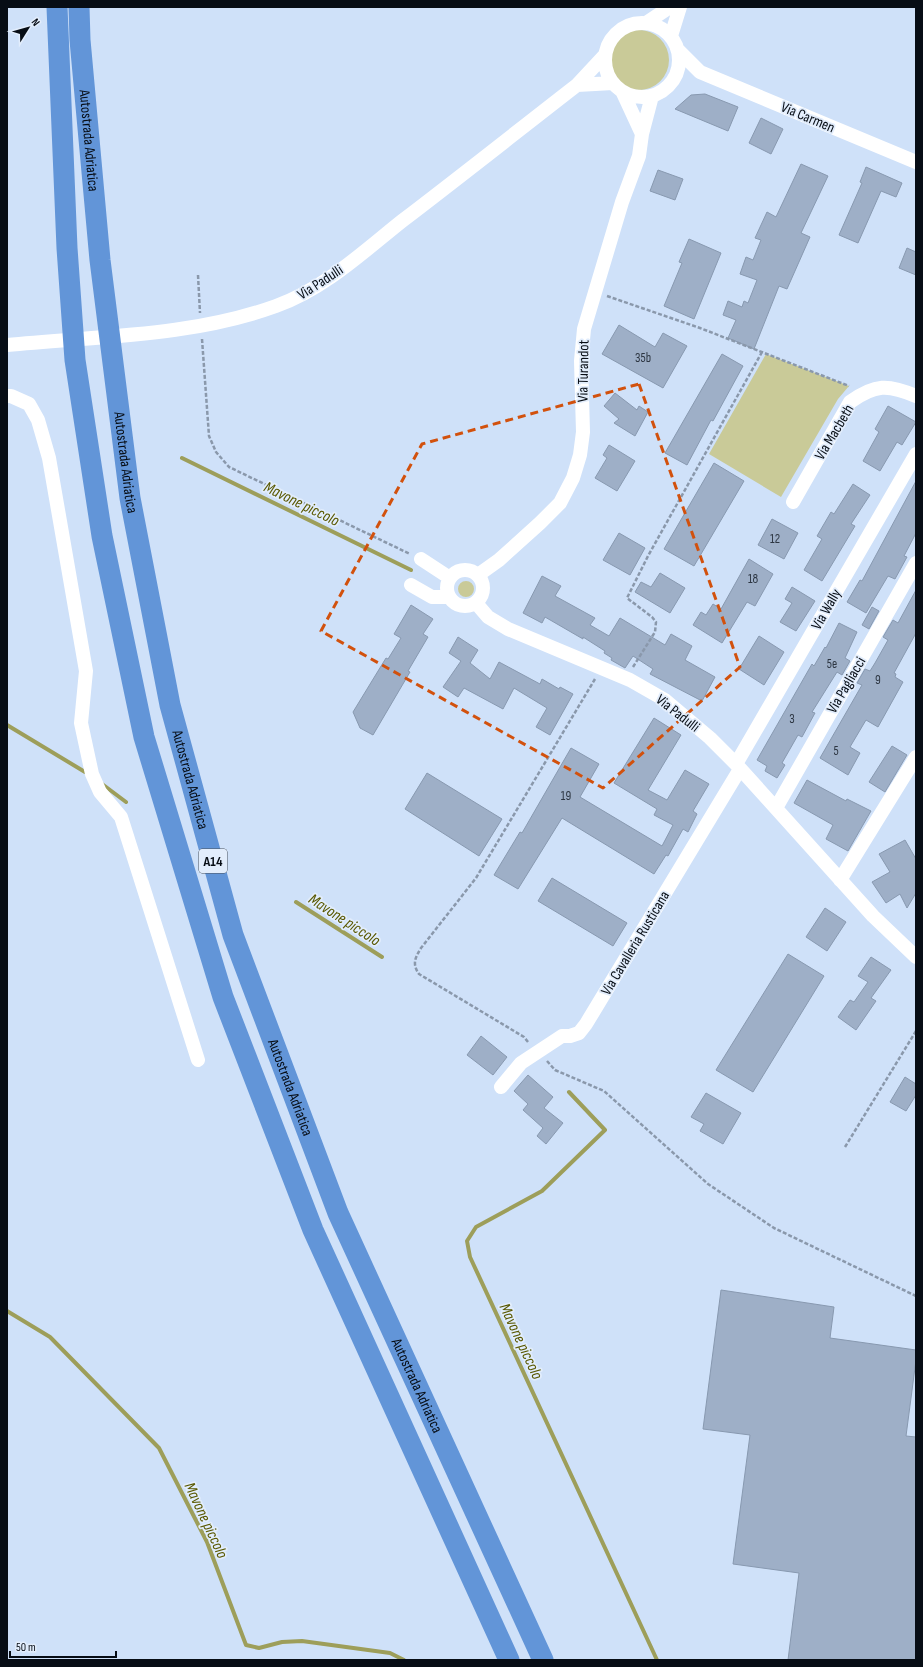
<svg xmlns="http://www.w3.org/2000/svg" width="923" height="1667" viewBox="0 0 923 1667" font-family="'Sofia Sans Condensed',sans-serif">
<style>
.green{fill:#c9ca98}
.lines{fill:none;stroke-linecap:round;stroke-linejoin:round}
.stream{stroke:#9d9e5a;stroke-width:4}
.building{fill:#9eafc7;stroke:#8899b0}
.path{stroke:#8a98ab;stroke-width:2.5;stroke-dasharray:4 2;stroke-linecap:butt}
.minor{stroke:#fff;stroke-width:14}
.highway{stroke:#6295d8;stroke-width:21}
.marked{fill:none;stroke:#d2510d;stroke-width:3;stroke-dasharray:8 5;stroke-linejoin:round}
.labels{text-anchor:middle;stroke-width:3.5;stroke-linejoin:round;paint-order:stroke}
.number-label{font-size:13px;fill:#2d3642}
.shield{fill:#e2edfc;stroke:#49505a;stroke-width:1}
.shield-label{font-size:14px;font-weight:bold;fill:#070d15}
.street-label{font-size:15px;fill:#070d15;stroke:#e2edfc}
.water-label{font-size:16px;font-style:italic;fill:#595801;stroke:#e2edfc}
</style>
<rect width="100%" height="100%" fill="#cfe1f9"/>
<!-- green -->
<path class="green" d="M609 60a30 30 0 1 1 60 0a30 30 0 1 1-60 0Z
M766,354L849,386L838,399L781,497L709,454Z
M458 589a8 8 0 1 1 16 0a8 8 0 1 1-16 0Z"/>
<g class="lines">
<!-- stream -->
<path class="stream" d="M182,458L411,570
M7,725L85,772
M102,784L126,802
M296,902L382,957
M569,1092L605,1130L542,1191L476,1227L467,1241L470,1257L657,1660
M7,1311L50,1337L159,1448L207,1542L246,1645L259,1648L282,1642L302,1641L390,1653L404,1660"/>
</g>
<!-- building -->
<path class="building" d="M705,94L738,107L728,131L675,109L691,95Z
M761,118L783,129L771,154L749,143Z
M801,164L828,176L801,233L810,237L787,289L779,286L754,349L728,338L736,320L723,315L728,301L742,307L744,301L748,303L757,280L740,274L746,257L753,260L761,240L755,238L767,212L776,217Z
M866,167L902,183L896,197L881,191L858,243L839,235L862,183L860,182Z
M658,170L683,179L675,200L650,191Z
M689,239L721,253L694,319L664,306L682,263L679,262Z
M907,248L916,252V275L899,268Z
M619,325L655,347L663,333L687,346L663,388L602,354Z
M722,354L743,366L713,421L711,420L687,465L665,453Z
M615,393L637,410L639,406L648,412L635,436L614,423L619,419L604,406Z
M888,406L916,422L902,445L897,442L880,471L863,461L879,432L875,429Z
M609,445L635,461L617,491L595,478L607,458L603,455Z
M714,463L744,481L694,566L664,549Z
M916,481V533L904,556L907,557L895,579L888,576L866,613L847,602L860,580L862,581Z
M853,484L870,495L851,524L855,526L822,581L804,570L822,539L817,536L831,512L834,514Z
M772,519L798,533L784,559L758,545Z
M619,533L645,548L630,575L603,560Z
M749,559L773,574L755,606L747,602L722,643L693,625L701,612L706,615L713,604L721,609Z
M660,573L685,588L670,613L635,592L641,582L651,587Z
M542,576L561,586L555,596L595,618L590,625L609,636L620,618L665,645L671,634L692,646L685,660L715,677L702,701L650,674L653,669L633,656L625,668L611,660L612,658L604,653L605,651L583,637V639L545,617L542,623L523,613Z
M792,587L815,601L796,631L780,622L792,603L785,599Z
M916,590V633L894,673L896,674L895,677L903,682L878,727L866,720L850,747L860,753L848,775L820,758L862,685L857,683L865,669L870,671L875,663L888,640L883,637L893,620L898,623Z
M411,605L433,619L423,634L428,637L408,671L410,672L373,735L360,728L353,712L386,658L388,659L401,638L394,634Z
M872,607L879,611L869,629L862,625Z
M839,623L857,632L845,658L850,661L842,675L837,672L812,712L815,713L802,737L798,735L782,763L785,765L777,778L765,771L767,766L757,760L812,664L814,666L825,647L826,648Z
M759,636L784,652L764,685L739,669Z
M458,637L478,650L470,663L490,679L499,662L540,684L542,679L559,689L560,687L573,694L550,735L536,727L547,708L514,688L503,709L464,688L458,697L443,687L461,661L449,653Z
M654,718L681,735L648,790L667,800L685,770L709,784L693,811L697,814L688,832L683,829L668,856L666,855L654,874L562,818L518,889L494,875L520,832L522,833L571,748L599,764L580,797L662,846L673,825L654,815L657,809L614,783Z
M892,746L907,755L885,792L869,782Z
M427,773L502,819L479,856L405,809Z
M807,780L846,801L847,799L871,811L848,851L826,839L833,825L794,803Z
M905,840L916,859V893L907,908L900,894L886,903L872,882L890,872L879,854Z
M552,878L627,923L613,946L538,901Z
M825,908L846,922L827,951L806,937Z
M788,954L824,976L753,1092L716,1070Z
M871,957L891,970L871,998L876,1001L856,1030L838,1017L850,1000L854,1002L868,982L858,976Z
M481,1036L507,1057L493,1075L467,1055Z
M528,1075L553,1097L544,1108L563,1123L546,1144L537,1136L543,1128L523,1110L528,1104L514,1091Z
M905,1077L916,1084V1095L906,1111L890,1102Z
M706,1093L741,1113L723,1144L700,1131L704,1124L691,1117Z
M721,1290L834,1307L830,1338L916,1350V1360L906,1436L916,1437V1660H788L799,1573L733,1564L750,1435L703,1429Z"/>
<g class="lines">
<!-- path -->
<path class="path" d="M198,275L200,313
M607,296L700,328L849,386
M202,339L209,436L216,452L229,467L410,554
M633,667L655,632L656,622L652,617L627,598L648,556L762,352
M528,1042L524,1037L419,974C412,964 415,958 421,948L476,878L595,679
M547,1061L555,1070L604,1091L708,1184L774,1228L916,1296
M845,1147L916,1031"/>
<!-- minor -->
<path class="minor" d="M605 60a37 37 0 1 1 74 0a37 37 0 1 1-74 0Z
M646,23L670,7
M671,36L680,7
M678,50L700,72L916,162
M577,85L613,83
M623,93L642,134
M7,345C97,336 190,337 276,306C324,289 363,252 402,221C461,176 519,130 577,85L604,56
M7,396H11L29,404L38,420L49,458L86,671L81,723L92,774L100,792L121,817L198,1060
M793,502L850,402C875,384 888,384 916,396
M421,559L450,578
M447 588a18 18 0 1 1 36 0a18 18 0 1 1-36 0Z
M478,575L499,560L540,523L560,503L573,478L580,455L583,432L581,361L584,329L622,202L639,156L642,134L652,96
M411,585L432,597H449
M476,603L488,617L508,629L630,680L665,700L710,738L736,764L873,916L916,957
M736,764L916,454
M776,808L916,563
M840,880L916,757
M501,1087L521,1063L562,1036H570L579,1033L586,1024L740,769"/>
<!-- highway -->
<g class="highway">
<path d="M57,7L67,248L75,360L102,536L144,737L223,997L313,1230L509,1660"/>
<path id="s1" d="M79,7L80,40L100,260L130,498L170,705L233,935L338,1213L543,1660"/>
</g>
</g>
<!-- marked area -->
<path class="marked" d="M639,384L740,667L603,788L321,631L422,444Z"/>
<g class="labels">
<!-- number labels -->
<g class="number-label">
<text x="643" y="362">35b</text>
<text x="775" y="543">12</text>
<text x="753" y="583">18</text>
<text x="832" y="668">5e</text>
<text x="878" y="684">9</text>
<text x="792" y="723">3</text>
<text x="836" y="755">5</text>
<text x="566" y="800">19</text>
</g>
<!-- shield labels -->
<rect class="shield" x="199" y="849" width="28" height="24" rx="3"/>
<g class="shield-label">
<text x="213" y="866">A14</text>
</g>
<!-- street labels -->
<g class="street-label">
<text transform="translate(808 117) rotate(23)" y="5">Via Carmen</text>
<text dy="5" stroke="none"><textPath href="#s1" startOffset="134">Autostrada Adriatica</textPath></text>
<text transform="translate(320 282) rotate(-33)" y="5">Via Padulli</text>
<text transform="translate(583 371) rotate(-89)" y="5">Via Turandot</text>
<text transform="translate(834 432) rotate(-59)" y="5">Via Macbeth</text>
<text dy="5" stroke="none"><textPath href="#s1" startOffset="458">Autostrada Adriatica</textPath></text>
<text transform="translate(826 609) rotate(-60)" y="5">Via Wally</text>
<text transform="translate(846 685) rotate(-60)" y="5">Via Pagliacci</text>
<text transform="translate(678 713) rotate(38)" y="5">Via Padulli</text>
<text dy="5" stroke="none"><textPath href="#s1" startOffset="782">Autostrada Adriatica</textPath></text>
<text transform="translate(635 943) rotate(-59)" y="5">Via Cavalleria Rusticana</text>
<text dy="5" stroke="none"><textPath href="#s1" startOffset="1106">Autostrada Adriatica</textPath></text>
<text dy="5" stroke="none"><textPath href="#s1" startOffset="1430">Autostrada Adriatica</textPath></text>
</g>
<!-- water labels -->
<g class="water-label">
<text transform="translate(302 503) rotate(26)" y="6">Mavone piccolo</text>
<text transform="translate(345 919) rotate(33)" y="6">Mavone piccolo</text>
<text transform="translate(522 1341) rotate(65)" y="6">Mavone piccolo</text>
<text transform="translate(207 1520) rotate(65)" y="6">Mavone piccolo</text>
</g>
</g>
<!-- border -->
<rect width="923" height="1667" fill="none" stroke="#070d15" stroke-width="16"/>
<!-- north arrow -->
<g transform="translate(28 28) rotate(53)" stroke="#e2edfc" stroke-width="3" paint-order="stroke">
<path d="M0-3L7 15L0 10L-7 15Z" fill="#070d15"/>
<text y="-6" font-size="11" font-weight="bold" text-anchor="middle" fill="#070d15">N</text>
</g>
<!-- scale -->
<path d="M10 1651v6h106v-6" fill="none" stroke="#070d15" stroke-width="2"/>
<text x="16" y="1651" font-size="12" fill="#070d15" stroke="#e2edfc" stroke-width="3" paint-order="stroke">50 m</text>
</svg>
